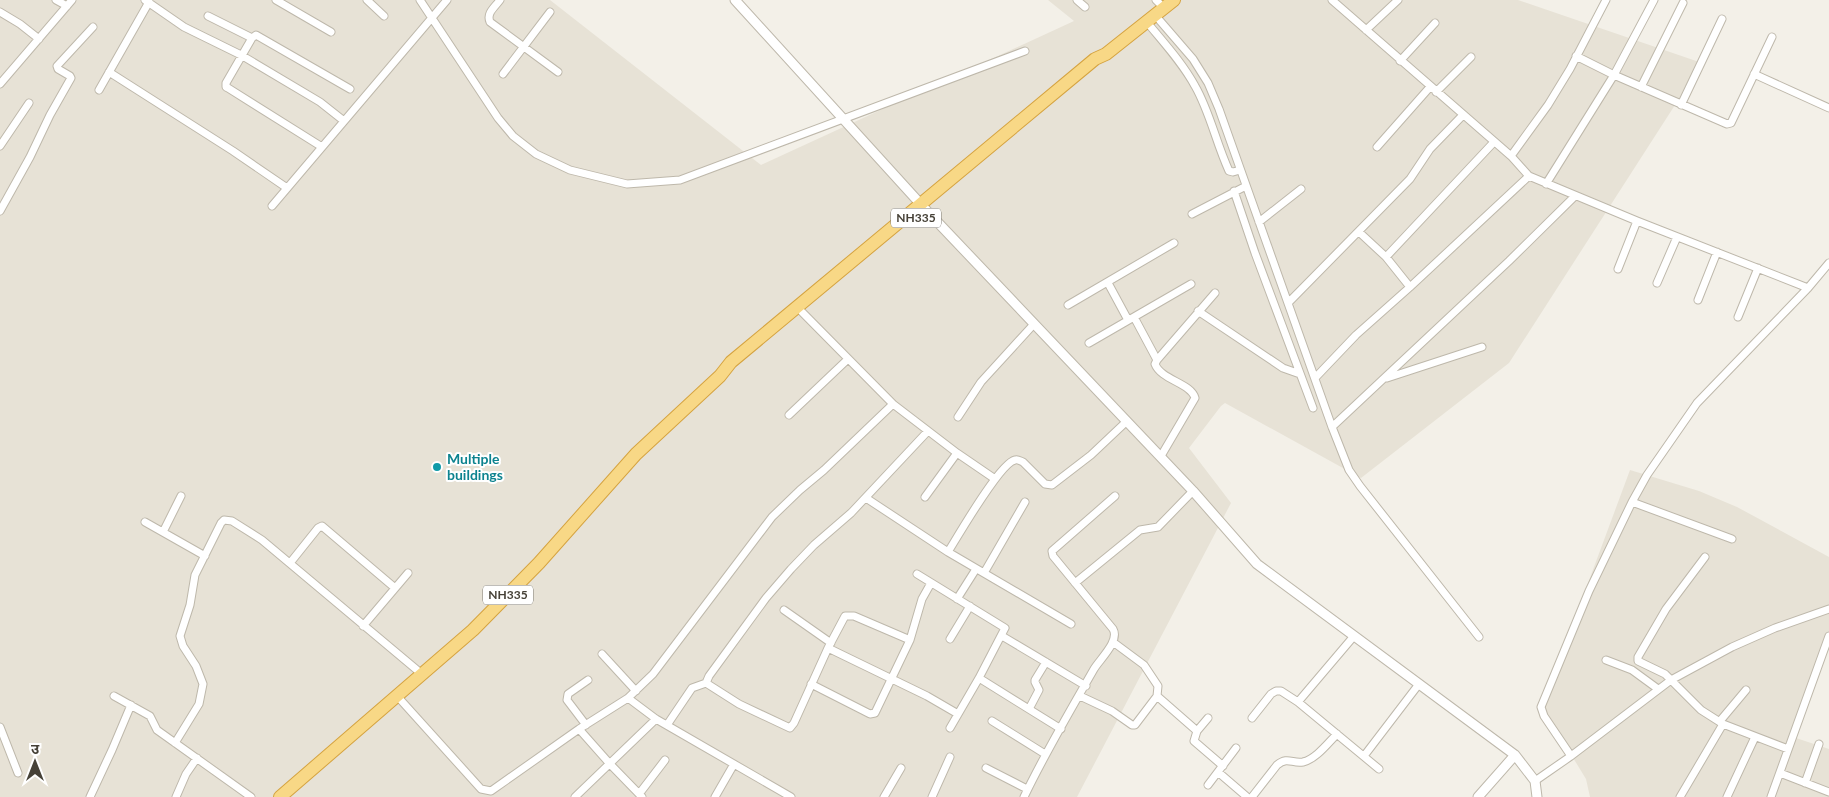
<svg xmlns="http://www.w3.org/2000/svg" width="1829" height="797" viewBox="0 0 1829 797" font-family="Lato,'Noto Sans Devanagari',sans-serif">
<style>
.residential{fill:#e7e2d6}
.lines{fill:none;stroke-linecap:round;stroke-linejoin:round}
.minor-casing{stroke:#beb8ab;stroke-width:9}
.tertiary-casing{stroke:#beb8ab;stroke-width:11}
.trunk-casing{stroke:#d5a340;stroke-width:14}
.minor{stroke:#fff;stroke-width:7}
.tertiary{stroke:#fff;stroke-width:9}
.trunk{stroke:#f8d886;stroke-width:12}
.culture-dot{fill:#0f9aa8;stroke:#fff;stroke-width:2}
.labels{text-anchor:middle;stroke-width:4;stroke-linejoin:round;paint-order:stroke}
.shield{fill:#fff;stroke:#7e7a73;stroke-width:1}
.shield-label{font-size:12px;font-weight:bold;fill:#464137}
.culture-label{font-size:14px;font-weight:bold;fill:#0d838f;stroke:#fff;text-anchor:start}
</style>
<rect width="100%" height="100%" fill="#f3f0e8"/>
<!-- residential -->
<path class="residential" d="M0,0H550L761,165L1074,21L1048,0H1518L1702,63L1509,363L1361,478L1225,403L1221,406L1189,448L1231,503L1077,797H0Z
M1630,470L1699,491L1737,507L1829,557V643L1796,738L1829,749V797H1590L1586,779L1542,707Z"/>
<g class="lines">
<!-- minor casing -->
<g class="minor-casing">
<path id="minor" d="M56,0L67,6
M145,0L184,27L241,55L320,102L344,121
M276,0L331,32
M367,0L384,16
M420,0L498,118L513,136L536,154L570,170L627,184L680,180L1025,51
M500,0C495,7 486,13 490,22L558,72
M1077,0L1085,7
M1156,0L1164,8
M1332,0L1511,156L1529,176L1637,221L1808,288
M0,12L20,24L39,39
M1155,15L1193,59L1208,83L1219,109L1332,427L1349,470L1360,486L1479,637
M208,16L252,38
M1146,21C1163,42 1182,62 1195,86C1210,112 1216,143 1229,171L1233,172L1240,170
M1366,30L1398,0
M1576,56L1614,75L1727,124L1731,123L1772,37
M1400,61L1435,23
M109,72L233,151L287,188
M503,74L550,12
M1754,74L1829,108
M0,84L72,0
M1641,87L1683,3
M99,90L149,2
M1436,92L1471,57
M1681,105L1722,19
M0,146L29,103
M322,147L228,88L226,87V83L252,38L256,35L350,89
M1377,147L1430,87
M1511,156L1548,105L1570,69L1606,0
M1546,184L1614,75L1654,0
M1234,191L1255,253L1313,408
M272,206L447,0
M0,211L30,157L50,115L71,78L70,76L58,69L57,66L93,27
M1192,214L1246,186
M1259,222L1301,189
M1359,232L1386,257L1410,287
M1386,257L1494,142
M1618,269L1637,221
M1108,283L1128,320
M1657,283L1677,237
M1698,300L1717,252
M1288,303L1410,179L1430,149L1463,115
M1068,305L1174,243
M1198,311L1283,368L1300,374
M802,312L893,404
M1134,317L1157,360
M1738,317L1758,268
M1089,343L1191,284
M1315,378L1356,335L1410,287L1529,176
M1387,378L1482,347
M789,415L848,359
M958,417L981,382L1034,324
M1332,427L1509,261L1575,196
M1161,456L1195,398C1191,383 1161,380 1155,364L1157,360L1215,293
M925,497L957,453
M866,498L948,552L1071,624
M1632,502L1732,539
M145,522L205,556
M163,532L181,496
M948,552C958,536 1000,463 1015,460C1018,459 1020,461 1023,462L1045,484L1052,485L1091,455L1127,421
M1705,557L1666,609L1638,657V661L1665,674L1701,710L1723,724L1788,749
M290,563L318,528L322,526L395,588
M984,573L1025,502
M917,574L1005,628L979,678L950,728
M1075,583L1140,530L1158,527L1193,491
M957,599L976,569
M784,610L831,643
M363,626L408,573
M1002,636L1086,686
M950,639L970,606
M910,640L854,616H845L828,648L794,723L790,728L739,704L706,683L709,676L766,598L791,569L814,545L851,513L928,431
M828,648L927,696L958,714
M602,654L636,691
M1606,660L1632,670L1658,689
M979,678L1061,729
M811,684L870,714L875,713L910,640L922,599L931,583
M114,696L150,716L157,730L251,797
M1080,696L1112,711L1132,725H1135L1157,696L1158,686L1144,665L1113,642
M1157,696L1197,731
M398,697L481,789L491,791L579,729L628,698L653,674L772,517L800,490L824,470L893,404L957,453L995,479
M628,698L656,719L791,797
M1298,702L1354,636
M1029,709L1039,690L1035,682V680L1046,662
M1208,718L1197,731L1194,741L1223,766
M1252,718L1271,694L1276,691H1281L1298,702L1379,769
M992,721L1045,754
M1720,721L1746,690
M586,725L567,700L568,694L588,680
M667,725L692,688L706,683
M0,727L18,773
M579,729L610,764L642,797
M175,743L199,704L203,684L196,666L183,646L180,636L190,605L195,575L221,523L224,520L232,521L262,540L423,675
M1364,756L1419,684
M1571,756L1544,716L1541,707L1589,591L1632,502L1647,475L1697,403L1808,288L1829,263
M986,768L1027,789
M1218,772L1247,797
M1780,773L1829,792
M1535,781L1571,756L1671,680L1732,647L1775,628L1829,609
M1805,783L1819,744
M1208,785L1236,748
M639,794L665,760
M90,797L112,750L131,705
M176,797L186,774L197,758
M575,797L656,719
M715,797L734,764
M884,797L901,768
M932,797L950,757
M1024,797C1045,753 1070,711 1094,669C1100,659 1120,641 1113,629L1053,556L1052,551L1115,496
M1252,797L1277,765C1288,756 1292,764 1303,762C1316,759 1328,743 1337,734
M1680,797L1723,724
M1727,797L1755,737
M1771,797L1829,636"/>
</g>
<!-- tertiary casing -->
<g class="tertiary-casing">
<path id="tertiary" d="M735,0L926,210L1193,491L1257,564L1515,755L1535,781L1537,797
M1478,797L1515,755"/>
</g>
<!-- trunk casing -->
<g class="trunk-casing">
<path id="trunk" d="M280,797L473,630L539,563L636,454L720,376L731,362L1095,59L1106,54L1174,0"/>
</g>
<!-- minor -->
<use href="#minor" class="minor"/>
<!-- tertiary -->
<use href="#tertiary" class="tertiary"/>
<!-- trunk -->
<use href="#trunk" class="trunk"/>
</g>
<!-- markers -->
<circle class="culture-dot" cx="437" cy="467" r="5"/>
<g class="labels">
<!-- shield labels -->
<g class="shield">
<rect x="891" y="208.5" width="50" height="19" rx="4"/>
<rect x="483" y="585.5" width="50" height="19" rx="4"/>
</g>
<g class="shield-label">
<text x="916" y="222">NH335</text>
<text x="508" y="599">NH335</text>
</g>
<!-- culture labels -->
<g class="culture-label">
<text x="447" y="464">Multiple<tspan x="447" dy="16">buildings</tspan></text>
</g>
</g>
<!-- north arrow -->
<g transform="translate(35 762)" stroke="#ffffff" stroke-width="4" paint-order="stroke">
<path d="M0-4L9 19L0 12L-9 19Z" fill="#464137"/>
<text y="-8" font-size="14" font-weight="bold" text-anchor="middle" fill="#464137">उ</text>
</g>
</svg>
